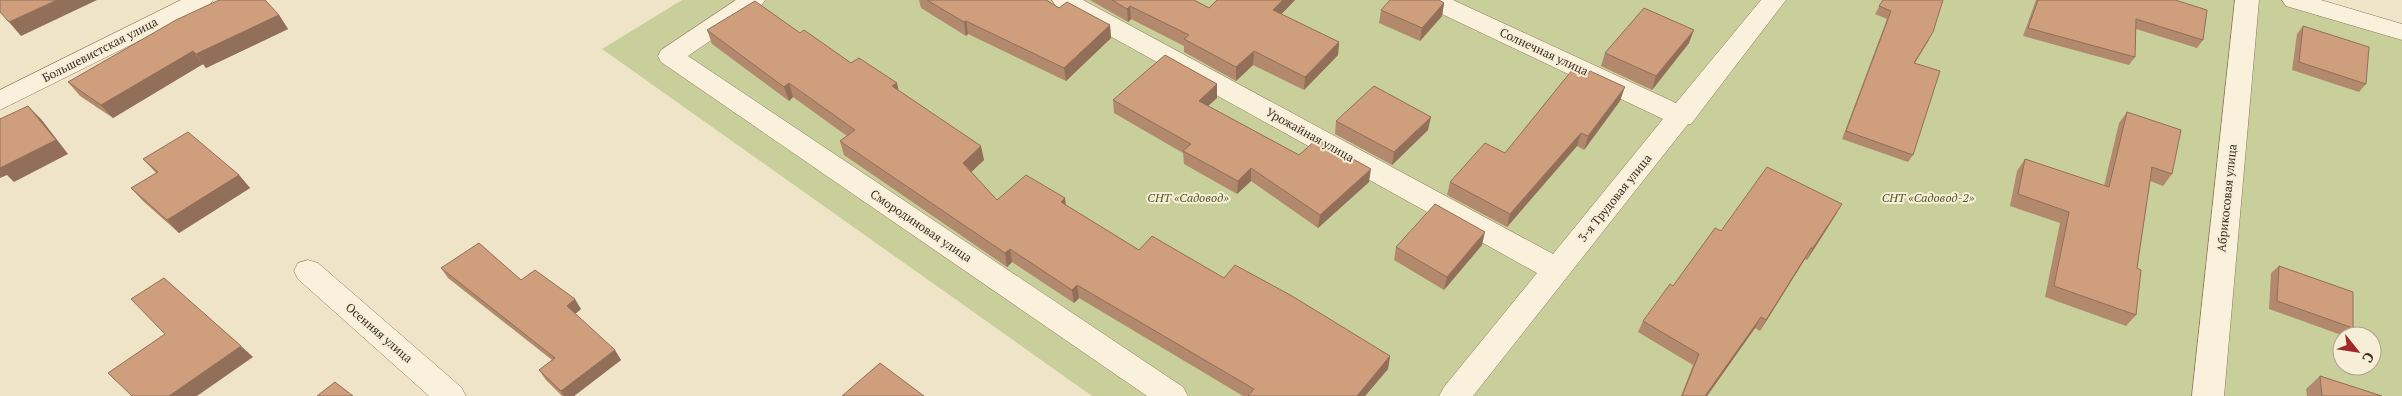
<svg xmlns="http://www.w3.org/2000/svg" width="2402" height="396" viewBox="0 0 2402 396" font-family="'PT Serif',serif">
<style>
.green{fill:#c9cf9b;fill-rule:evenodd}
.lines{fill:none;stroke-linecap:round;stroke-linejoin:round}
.minor-casing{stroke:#8d765c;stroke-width:1}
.minor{fill:#faf1dc;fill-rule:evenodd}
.wall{fill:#b2896c}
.shaded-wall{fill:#916f58}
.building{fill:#cf9f7d;stroke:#916f58}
.labels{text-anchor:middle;stroke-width:4;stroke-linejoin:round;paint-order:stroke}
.street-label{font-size:12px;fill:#3d2e20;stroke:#f7eed8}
.park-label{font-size:12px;font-style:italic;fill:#4d5a26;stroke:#f7eed8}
</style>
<rect width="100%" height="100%" fill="#f0e4c8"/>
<!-- green -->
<path class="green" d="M682,0H2302L2402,30V396H1092L602,49ZM2342,336H2372V366H2342Z"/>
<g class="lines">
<!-- minor casing -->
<g class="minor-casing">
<path id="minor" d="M181,0H213L209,6L0,110V90Z
M736,0H765L761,6L688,56L1183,387L1188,396H1147L661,62L658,56L661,50Z
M1052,0H1083L1553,254L1663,119L1425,6L1421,0H1453L1676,103L1761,0H1786L1691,124H1688L1473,396H1439L1444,387L1537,273L1056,6Z
M2235,0H2259L2224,396H2192Z
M2282,0H2321L2402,24V40L2286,6Z
M308,260L318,263L461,387L466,396H429L298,279L294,271L298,263Z"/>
</g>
<!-- minor -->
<use href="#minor" class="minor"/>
</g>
<!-- wall -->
<path class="wall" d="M919,0H1046L1059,8L1110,25L1111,38L1066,81L968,34L966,36L921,8Z
M1090,0H1194L1209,8L1217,0H1295L1281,14L1339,42L1338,55L1304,90L1253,65L1236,81L1184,52V46L1131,19L1128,22Z
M1883,0L1929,40L1915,63L1913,155L1908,162L1842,139L1887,19L1875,14Z
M2036,0H2175L2203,40L2197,48L2136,29L2135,57L2129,65L2023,36Z
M1444,3L1442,16L1420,41L1379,23L1381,10Z
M279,15L288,29L206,68L203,64L113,118L80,96L68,82Z
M2303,26L2366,84L2359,92L2292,70L2297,34Z
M707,30L800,33L898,91L984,160L971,172L997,200L1066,206L1139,250L1224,278L1390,356L1388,369L1365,396H1243L1079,298L1074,303L1012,262L1007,267L844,155L840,141L847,136L793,97L789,101L712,44Z
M1689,43L1652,90L1601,66L1605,53Z
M1217,84V98L1208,106L1299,155L1369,182L1318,228L1251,181L1237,194L1184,164L1183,153L1114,113L1113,100Z
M1620,101L1584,150L1577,146L1507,227L1447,195L1450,182L1505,153Z
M2127,112L2172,174L2163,186L2150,181L2137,268L2136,315L2126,326L2045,297L2060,223L2010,206L2017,171L2025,159L2104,186L2119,123Z
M1336,121L1428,130L1392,165L1335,134Z
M143,159L239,175L250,188L179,233L143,201L131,188L156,173Z
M1842,204L1835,216L1807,260L1805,259L1760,331L1755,328L1707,396H1681L1693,365L1638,332L1643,321L1721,231Z
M1482,245L1444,290L1394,260L1396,247Z
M2279,266L2353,328L2344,336L2269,309L2271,273Z
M441,268L521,280L581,309L575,314L621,360L574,396H562L546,380L539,370L552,360L448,278Z
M2320,376L2382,396H2307L2306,389Z"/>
<!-- shaded-wall -->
<path class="shaded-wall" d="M57,0H97L21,36L9,22Z
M1283,0H1295L1272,24L1273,10Z
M1444,3L1442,16L1420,41L1422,28Z
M1130,6L1131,19L1128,22L1127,9Z
M279,15L288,29L206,68L196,54Z
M966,21L968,34L966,36L964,22Z
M1110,25L1111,38L1066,81L1064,68Z
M1694,30L1689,43L1652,90L1656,76Z
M1339,42L1338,55L1304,90L1305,77Z
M193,51L203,64L113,118L101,105Z
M1254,51L1253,65L1236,81V67Z
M789,83L793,97L789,101L784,87Z
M897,83L900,97L892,86Z
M1217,84V98L1199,114V101Z
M1625,87L1620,101L1584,150L1588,136Z
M28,106L41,119L68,154L14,182L7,175L0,178V166Z
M1431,117L1428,130L1392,165L1394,152Z
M1581,133L1577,146L1507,227L1510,214Z
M981,146L984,160L966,177L963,163Z
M1251,168V181L1237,194L1238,181Z
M1371,169L1369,182L1318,228L1320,215Z
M239,175L250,188L179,233L167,220Z
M1065,198L1067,212L1061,202Z
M1842,204L1835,216L1807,260L1813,248Z
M1485,232L1482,245L1444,290L1447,277Z
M1811,248L1805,259L1760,331L1766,320Z
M1010,249L1012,262L1007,267L1005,253Z
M1077,285L1079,298L1074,303L1072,290Z
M575,299L581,309L573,316L567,306Z
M1761,317L1755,328L1707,396H1705Z
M241,346L253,357L197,396H169Z
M615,350L621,360L574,396H564L561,391Z
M1390,356L1388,369L1365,396H1357Z"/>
<!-- building -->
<path class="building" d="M0,0H57L9,22L0,12Z
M219,0H265L279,15L196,54L193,51L101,105L68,82L176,20Z
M927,0H1046L1059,8L1067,2L1110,25L1064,68L966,21L964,22Z
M1112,0H1194L1209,8L1217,0H1283L1273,10L1339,42L1305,77L1254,51L1236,67L1184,39L1189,35L1130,6L1127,9Z
M1390,0H1439L1444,3L1422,28L1381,10Z
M1883,0H1943L1933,32L1914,63L1940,71L1913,155L1846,131L1891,11L1879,6Z
M2038,0H2175L2207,10L2203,40L2136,19L2135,57L2028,28Z
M755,1L800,33L804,30L851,63L859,58L897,83L892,86L981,146L963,163L997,200L1026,175L1065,198L1061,202L1139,250L1152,236L1224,278L1235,265L1292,296L1390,356L1357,396H1248L1254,389L1077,285L1072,290L1010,249L1005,253L840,141L855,130L789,83L784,87L707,30Z
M1644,8L1694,30L1656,76L1605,53Z
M2303,26L2369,47L2366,84L2299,62Z
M1165,55L1217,84L1199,101L1299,155L1317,139L1371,169L1320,215L1251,168L1238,181L1183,151L1191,144L1113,100Z
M1573,69L1587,75L1590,71L1625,87L1588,136L1581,133L1510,214L1450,182L1485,143L1505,153Z
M1374,86L1431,117L1394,152L1336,121Z
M28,106L56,140L0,168V119Z
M2127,112L2181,130L2172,174L2152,167L2137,268L2141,270L2136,315L2054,286L2069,212L2018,194L2025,159L2109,187Z
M188,132L239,175L167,220L131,188L158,172L143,159Z
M1767,167L1842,204L1813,248H1811L1766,320L1761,317L1705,396H1682L1699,354L1643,321L1670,284L1673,286L1715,228L1721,231Z
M1435,204L1485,232L1447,277L1396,247Z
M479,243L521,280L535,270L575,299L567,306L615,350L561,391L539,370L555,358L441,268Z
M2279,266L2353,292V328L2277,301Z
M164,278L241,346L169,396H132L108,373L165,334L131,299Z
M880,363L924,396H842Z
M2320,376L2382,396H2322Z
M335,382L353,396H317Z"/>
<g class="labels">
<!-- street labels -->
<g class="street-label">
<text transform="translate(100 50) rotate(-27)" y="4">Большевистская улица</text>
<text transform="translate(1544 52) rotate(25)" y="4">Солнечная улица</text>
<text transform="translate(1310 135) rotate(29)" y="4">Урожайная улица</text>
<text transform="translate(1615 198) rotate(-51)" y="4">3-я Трудовая улица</text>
<text transform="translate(2227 198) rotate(-84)" y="4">Абрикосовая улица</text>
<text transform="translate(921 226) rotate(34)" y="4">Смородиновая улица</text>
<text transform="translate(379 333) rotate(41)" y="4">Осенняя улица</text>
</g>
<!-- park labels -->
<g class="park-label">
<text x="1188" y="202">СНТ «Садовод»</text>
<text x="1928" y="202">СНТ «Садовод-2»</text>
</g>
</g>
<!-- north arrow -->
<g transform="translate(2357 351) rotate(120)"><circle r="24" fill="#f7eed8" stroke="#ada18e"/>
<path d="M0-4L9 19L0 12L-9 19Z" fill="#9e2a2b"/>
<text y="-8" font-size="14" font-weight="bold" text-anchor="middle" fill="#3d2e20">С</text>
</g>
</svg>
